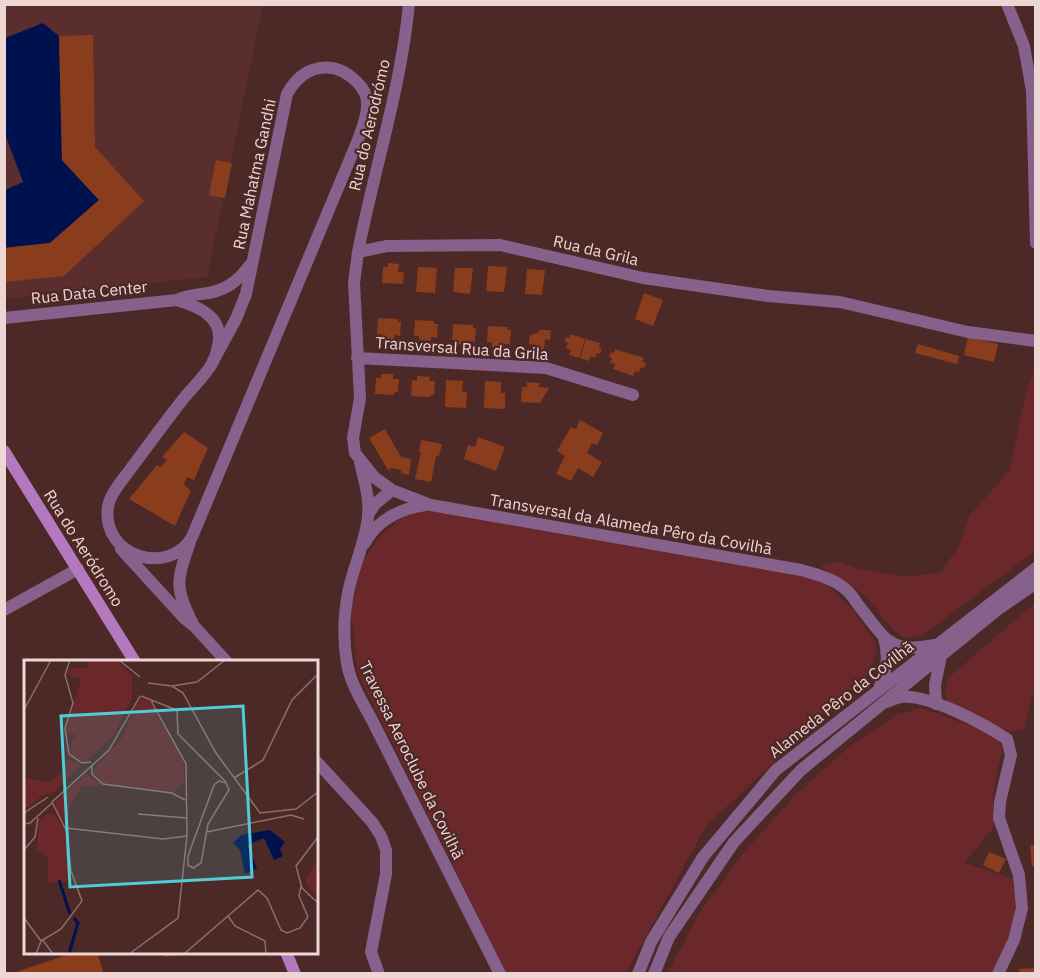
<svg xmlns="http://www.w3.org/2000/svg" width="1040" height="978" viewBox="0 0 1040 978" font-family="'IBM Plex Sans',sans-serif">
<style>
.built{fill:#5a2e2d}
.green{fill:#6a282a}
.water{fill:#00124e}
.building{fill:#893d1d}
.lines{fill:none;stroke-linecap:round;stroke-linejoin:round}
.minor{stroke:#86618c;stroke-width:12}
.secondary{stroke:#b378bd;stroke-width:12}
.labels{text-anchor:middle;stroke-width:4.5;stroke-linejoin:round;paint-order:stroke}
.street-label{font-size:16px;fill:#eed6d4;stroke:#4c2827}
.inset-river{fill:none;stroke:#00124e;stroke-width:3}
.inset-road{fill:none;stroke:#8d6e6c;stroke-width:1.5}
.view{fill:#51ccd4;fill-opacity:0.15;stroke:#51ccd4;stroke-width:3}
.inset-edge{fill:none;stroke:#eed6d4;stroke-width:3}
</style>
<rect width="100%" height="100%" fill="#4c2827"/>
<!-- built -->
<path class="built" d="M4,5H263L207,277L5,299Z"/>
<!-- green -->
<path class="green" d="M1035,366V551L936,625L919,636L905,638L893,630L866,596L820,566L839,562L859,569L904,577L941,572L959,546L970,515L1010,470L1024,401Z
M420,509L539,527L598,540L732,561L824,582L853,610L874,640L877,649L870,672L706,826L626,973H506L358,674L351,611L362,562L379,537L403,517Z
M1035,603V684L1024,729L1011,732L949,704L945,695L948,678Z
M921,708L997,735L1002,745V754L995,778L993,802L994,827L964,863L1013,879L1016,908L1014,923L994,973L667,974L700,912L745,851L796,794L851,745L896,715Z"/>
<!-- water -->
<path class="water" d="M43,23L59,36L62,160L99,200L50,243L5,248V190L23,182L5,134V38Z"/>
<!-- building -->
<path class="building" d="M93,35L95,147L144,201L64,276L4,282V248L50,243L99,200L62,160L59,36Z
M216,160L232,163L225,198L209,195Z
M388,263L399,264L398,272H404L403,284L382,283L383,267H388Z
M488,266L507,267L504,292L486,291Z
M418,267L437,268L435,293L416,292Z
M455,268H473L470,294L453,292Z
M527,269L545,270L542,295L525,294Z
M644,293L663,300L653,326L635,319Z
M378,318L398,319V322H401L400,336L395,335L394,339H382V334H377Z
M415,320L434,321V324H438L437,338L431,337V341L419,340V336H414Z
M453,324L473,325V328H476L475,342L470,341V345L457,344V340H452Z
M488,326L508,327L507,330H511L510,344H504V348L492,347V342H487Z
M539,330H551L550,340L545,339L544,350H535L536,345L529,344L530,335L538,333Z
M571,334L585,339L579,358L569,355L571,350L566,348L568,343L565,342L566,337L569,338Z
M968,337L998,344L994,362L964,355Z
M586,339L600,343L599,348L602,349L600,354L597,353L595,358L591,356L589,361L580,358Z
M918,344L959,356L957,364L915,353Z
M615,349L644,358L642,362L646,363L644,368L641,367L639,372L635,371L633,376L613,369L615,364L610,363L612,358L609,357L611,352L614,353Z
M381,374H393V379H399L398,392H394V395L375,394L376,378H381Z
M417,376L430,377L429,381H435L434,395H431L430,397L411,396L412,380L417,381Z
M446,380L463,381L462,392H467L466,408L445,407Z
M485,381L501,382V393H505V409L484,408Z
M527,382L540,383L539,387L549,388L540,403L521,402L522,387H527Z
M580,420L603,433L597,445L592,443L587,453L602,462L593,477L578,468L571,481L556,474L565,456L557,451L571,427L576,429Z
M385,429L401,457L411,459L409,475L401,473V470L391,468L388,470L369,438Z
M184,432L208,448L194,480L187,477L184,484L191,491L175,526L129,499L157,465L161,467L167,460L162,457Z
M478,437L505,447L496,471L464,459L468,445L475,447Z
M421,440L442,444L439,456H436L431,482L415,479L421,452H419Z
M1030,845H1036V866H1032Z
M989,852L1006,859L999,873L983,865Z
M75,952H97L104,974H10Z
M164,952H183V955L164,957Z
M1036,968V974H1020L1019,969Z"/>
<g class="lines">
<!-- minor -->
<path class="minor" d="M1007,4L1024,46L1032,91L1036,243
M358,252C374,170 401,88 409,4
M177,300C196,306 221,315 219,340C218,346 216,357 213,362C206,375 193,387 184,398C165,422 147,447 129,471C121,482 110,494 108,507C101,557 169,577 192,537L358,140C362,128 368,115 367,103C367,94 363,88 357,82C333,58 303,65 287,94L246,294L236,319L213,361
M4,318L177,300C184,296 193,295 201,294C223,292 237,283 250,265
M357,358L546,368L633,395
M360,462C364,480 370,498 368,517C365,544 353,567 348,593C344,615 343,641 347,663C350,683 363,703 373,722L500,974
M368,515L375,504L392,490
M190,542C177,580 174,586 192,622
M365,543C376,520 402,508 426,505
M121,549L184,618L194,626L227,662
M4,610L78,569
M935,645C888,654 886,639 859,606C855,600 850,592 844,588C832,578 815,574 801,570L431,505L392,490L375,478L355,453L353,438L360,398L354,283L358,252L387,246L500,245L643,278L768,296L840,302L968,332L1036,341
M880,686C887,669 889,656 884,638
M887,702C891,700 897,698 901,697C929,694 984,724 1007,739L1011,755L1000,802L999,818L1019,875L1022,908L1014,940L998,974
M936,704L935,685L941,656
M316,761L372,822L381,836L386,850V874L371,952L379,974
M638,974L651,942L703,857L776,770L1036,568
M654,974L669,937L734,842L801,770L997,610L1036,583"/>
<!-- secondary -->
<path class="secondary" d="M4,451L135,662
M286,952L295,974"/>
</g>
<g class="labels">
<!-- street labels -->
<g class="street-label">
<text transform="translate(369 125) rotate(-77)" y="6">Rua do Aerodrómo</text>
<text transform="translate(254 174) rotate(-78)" y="6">Rua Mahatma Gandhi</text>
<text transform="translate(596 250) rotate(13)" y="6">Rua da Grila</text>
<text transform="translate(89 292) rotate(-6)" y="6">Rua Data Center</text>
<text transform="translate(462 348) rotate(4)" y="6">Transversal Rua da Grila</text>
<text transform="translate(631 524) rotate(10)" y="6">Transversal da Alameda Pêro da Covilhã</text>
<text transform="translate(84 548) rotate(58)" y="6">Rua do Aeródromo</text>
<text transform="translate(841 699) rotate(-38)" y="6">Alameda Pêro da Covilhã</text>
<text transform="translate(412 760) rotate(64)" y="6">Travessa Aeroclube da Covilhã</text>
</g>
</g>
<!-- overview -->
<g transform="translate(24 660)">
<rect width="294" height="294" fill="#4c2827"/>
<path d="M65,0H92L98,5L108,15V38L90,75L61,102L46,96L47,82L52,75L43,73L42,68L57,19L43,15L45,8H63ZM114,40H125L160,103V122L150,132L79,123L70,113V108L97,79ZM43,99L54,102L56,107L30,132L19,135L0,150V118L26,122L39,113ZM62,114L80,126H58L47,144L43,166L32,151L31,141ZM24,153L31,155L41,169L48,221L24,223V198L13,190L15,160ZM294,197V237L281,223Z" fill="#6a282a"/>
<path d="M246,170L261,182L256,189L259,196L250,200L240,178L223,185L233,208L221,214L216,190L209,183L217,175Z" fill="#00124e"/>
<path class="inset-river" d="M35,220L46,254M45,294L54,263L50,258"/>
<path class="inset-road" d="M46,0L41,15L49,43L41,68L45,94L58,103L67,102M95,0L116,17M124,23L148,26L159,33L192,93L236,153L272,149L294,132M148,26L173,22L201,0M117,36L153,50L154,74L202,122M0,50L27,0M68,106V114L79,124L148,133L161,140M210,118L239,100L268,40L294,14M195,121L202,123L205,130L184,164L177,203L169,208L164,205V196L190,125ZM0,153L24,137M114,154L163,158M0,164L6,163L28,143M42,168L139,179L163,176L162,104L126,39M183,172L267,155L280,159M294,177L272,206L278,228L294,243M0,190L11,177L14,158M204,256L211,266L241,281L242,294M0,258L17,281M18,279L29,294M12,294L17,281L37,269L58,241L47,211L43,172L28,142L85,90L116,36M105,294L154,258L163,176M160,294L234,230L243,238L257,270L263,273L276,268L284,257L275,236L277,226"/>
<path class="view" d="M219,46L228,217L46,227L37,56Z"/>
<rect width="294" height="294" class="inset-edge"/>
</g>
<!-- border -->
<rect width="1040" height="978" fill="none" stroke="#eed6d4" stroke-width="12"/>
</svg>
